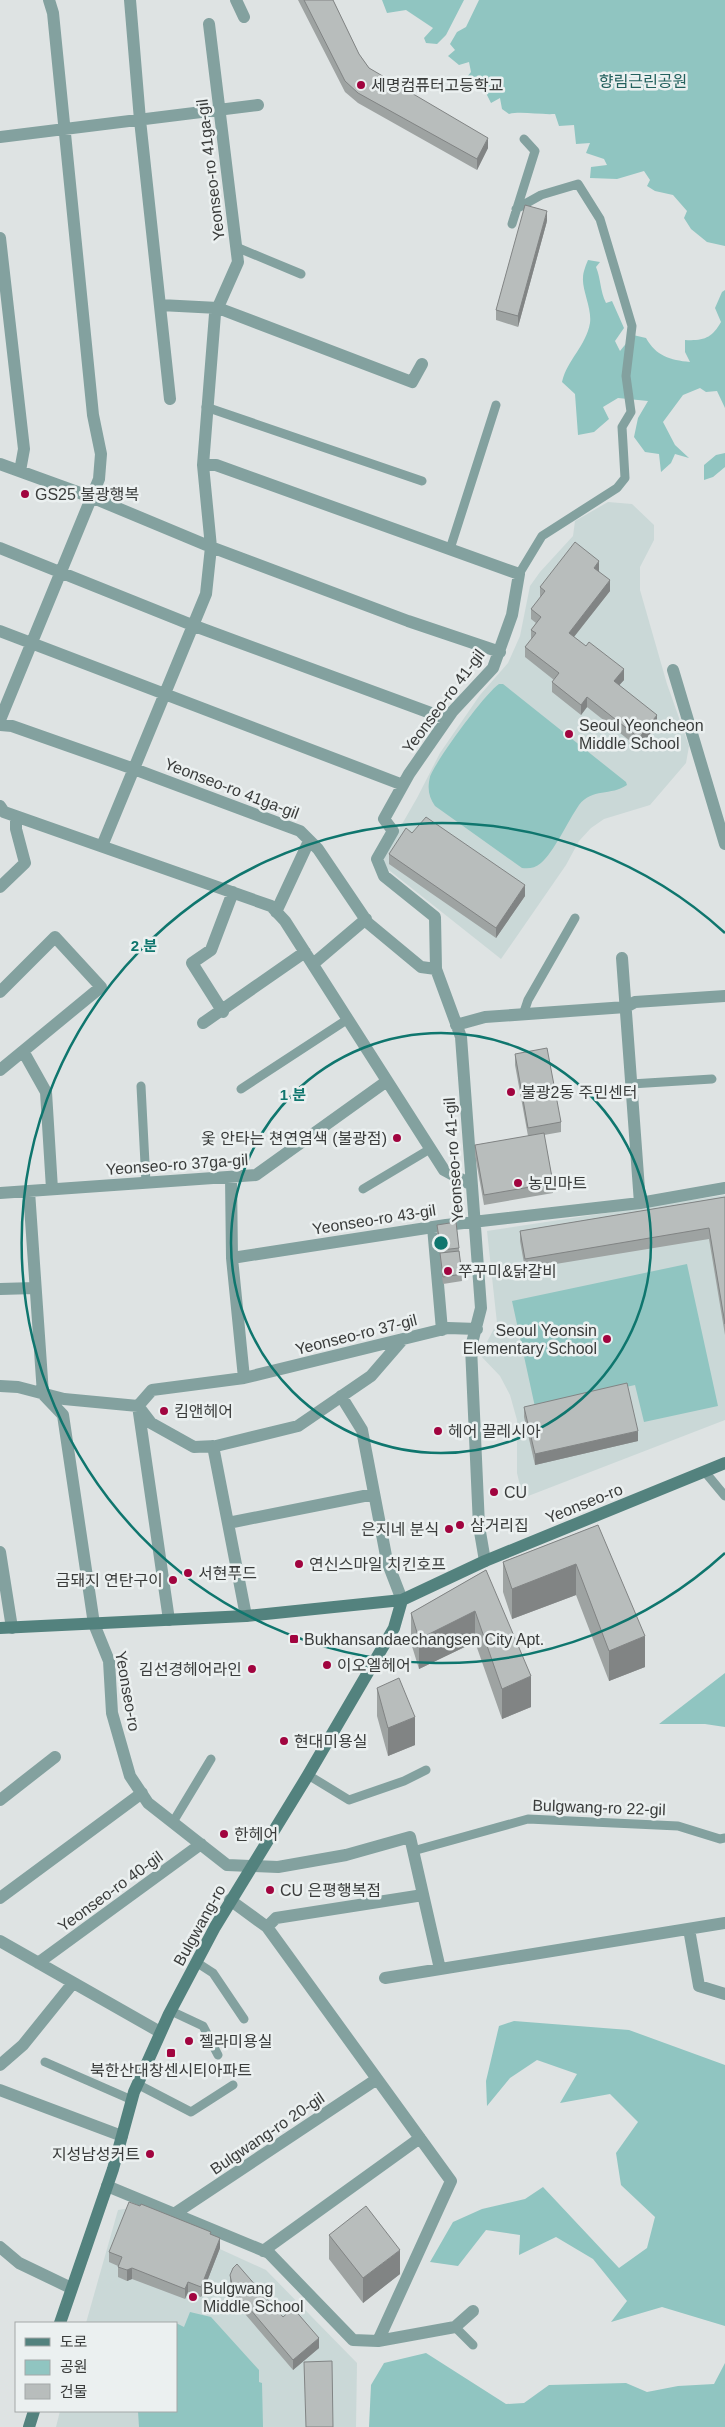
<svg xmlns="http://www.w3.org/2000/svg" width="725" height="2427" viewBox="0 0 725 2427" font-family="Arial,'Noto Sans KR',sans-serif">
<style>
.built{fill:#cad8d7}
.green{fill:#90c5c1}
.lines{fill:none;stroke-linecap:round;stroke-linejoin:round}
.service{stroke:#83a19f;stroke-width:9}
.minor{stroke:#83a19f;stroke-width:12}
.secondary{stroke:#53827e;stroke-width:12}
.wall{fill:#9ea3a2}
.shaded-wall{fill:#818484}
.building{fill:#b8bdbc;stroke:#818484}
.ring{fill:none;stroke:#0f766e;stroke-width:2.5}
.poi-dot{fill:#a1043f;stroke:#ebf0f0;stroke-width:2}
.labels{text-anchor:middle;stroke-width:5;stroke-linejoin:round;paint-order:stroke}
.park-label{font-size:16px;fill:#23615e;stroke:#ebf0f0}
.poi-label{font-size:16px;fill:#3a3c3b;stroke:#ebf0f0;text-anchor:start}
.street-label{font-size:16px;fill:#3a3c3b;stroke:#ebf0f0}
.centre{fill:#0f766e;stroke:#ebf0f0;stroke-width:2.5}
.ring-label{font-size:15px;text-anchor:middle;font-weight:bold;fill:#0f766e;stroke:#ebf0f0;stroke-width:5;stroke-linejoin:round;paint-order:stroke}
</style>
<rect width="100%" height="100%" fill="#dee3e3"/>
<!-- built -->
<path class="built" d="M608,502L632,504L654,525V540L640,567V590L667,684L689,746L686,763L650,805L604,819L591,828L579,841L566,865L501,959L385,867L383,863L386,852L417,798L440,753L480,695L508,663L520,636L530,586L540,572L573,536L575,521Z
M725,1195V1420L523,1498L517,1473V1420L510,1395L500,1376L480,1355L497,1323L487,1231Z
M130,2208L266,2270L357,2363L356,2427H56L60,2411H176V2323H86L118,2210Z"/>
<!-- green -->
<path class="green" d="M382,0H464L446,35L437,44L426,43L424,38L433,28L406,10L387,13Z
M479,0H725V246L707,242L691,229L684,218L687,211L673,195L655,191L647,186L650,180L644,171L617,179L590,178L591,167L607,165L604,159L586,153L590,143L576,144L574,125L559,126L555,114C540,115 521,111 509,114L502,109L500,98L491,103L486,93L467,77L471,72L469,62L459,65L448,56L455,50L450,44L457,32L466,27Z
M588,260L600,262L596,267C601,279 600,291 606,303L612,301L624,328L615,341L620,351L633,335L646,338C656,356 670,360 690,362L685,352V340C704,341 712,338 721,322L715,308L722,292L725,290V408L717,391L706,392L700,388L683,395L663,422L675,445L689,458L675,454L671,463L661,472L659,454L645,452L634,437L638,418L648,401L618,398L603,407L609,419L594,432L578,435L575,394L562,382C567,360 586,346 590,323C592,309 582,290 583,278C583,272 586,265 588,260Z
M725,453V467L713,477L704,480V465L716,455Z
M499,684H503L626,782L627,785C611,796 592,788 579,805C568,821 554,852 541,863C535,868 529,869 522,868L435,806C429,797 427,789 430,777C434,763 486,692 499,684Z
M687,1264L718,1406L644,1422L635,1385L535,1407L512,1301Z
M725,1673V1727L705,1724H659Z
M514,2021L629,2030L725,2065V2326L662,2307L611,2322L627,2301L593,2259L556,2237L519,2255L520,2235L486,2230L458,2266L430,2262L453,2222L482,2209L525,2199L543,2187L619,2268L647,2248L655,2217L621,2185L616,2153L638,2122L610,2094L560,2103L577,2074L537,2060L510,2078L487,2106L486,2081L499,2026Z
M190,2312L211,2317L259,2370V2382L262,2383L263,2427H139L138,2411H176V2323H167H176L184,2327Z
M426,2353L506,2404L524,2403L549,2385L626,2383L647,2392L678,2386L714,2384L725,2363V2427H369L371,2385L384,2363Z"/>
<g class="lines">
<!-- service -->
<path class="service" d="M516,209L541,195L578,184L600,219L632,326L626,376L631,412L622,427L625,478L617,488L542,536L519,574
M512,224L535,151L524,139
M236,247L301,274
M206,407L422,481
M450,549L496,405
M523,1015L528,1000L575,918
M631,1084L712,1079
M141,1086L146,1183
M241,1089L348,1019
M363,1189L430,1149
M705,1472L725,1496
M308,1775L349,1800L404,1781L426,1770
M173,1822L211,1759
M413,1851L528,1819L678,1826L720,1839L725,1838
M196,1962L213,1973L244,2019
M171,2011L203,2026L218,2055
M45,2062L132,2100
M137,2084L191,2112L233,2085
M455,2327L473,2345"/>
<!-- minor -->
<path class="minor" d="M130,0L140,120L170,399
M236,0L244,17
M0,137L258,105
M0,238L24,449L20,471
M160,305L218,308L412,382L422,364
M0,464L91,497L211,547L408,621L500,652
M203,465H216L519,574L512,615L493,668L452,712L409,774L384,819L393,831L377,859L384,876L435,917L436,969L461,1037L481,1308L471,1347L479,1526L485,1561
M0,548L192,625L447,719
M0,631L403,785
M673,670L725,844
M0,720L99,479L101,454L93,415L53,13L49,0
M0,725L12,726L134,769L300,831L318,849L368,923L421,967L436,969
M0,806L4,812L271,906L285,921L444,1170L470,1184
M102,846L206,594L211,547L203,465L215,314L238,262L209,24
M0,887L25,863L16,829V816
M276,912L309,841
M622,958L640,1203
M313,964L366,919
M0,992L55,937L101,987L0,1070
M223,1012L192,963L211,950L233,892
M203,1023L305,952
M456,1025L485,1017L626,1007L635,1002L725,996
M23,1051L46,1092L52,1189
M231,1177L232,1258L244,1378
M29,1191L43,1394L63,1415L94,1624L109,1661L112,1713L130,1776L148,1803L227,1865L278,1867L346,1855L410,1837L440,1969
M0,1193L256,1175L387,1081
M433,1227L442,1330
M232,1258L446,1225L640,1203L725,1188
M0,1289L35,1288
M0,1386L18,1387L64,1399L138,1406L151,1423L194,1447L216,1446L298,1426L371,1376L403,1339
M341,1396L362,1430L387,1561L402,1600
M213,1446L246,1616
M228,1523L374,1494
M0,1552L12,1628
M169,1620L138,1406L152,1390L244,1378L448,1328L477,1329
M0,1800L55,1757
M0,1898L142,1793
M230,1900L267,1927L451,2181L378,2341
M267,1927L276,1918L423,1895
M689,1929L699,1986L725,1994
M0,1941L160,2032
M38,1963L201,1844
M385,1978L725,1923
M0,2065L23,2045L73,1983
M0,2090L122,2136
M107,2186L269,2253L353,2340L378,2341L455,2327L473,2311
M174,2214L377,2079
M0,2247L19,2263L71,2288
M263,2251L420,2138"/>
<!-- secondary -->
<path class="secondary" d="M0,1628L246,1616L402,1600L485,1561L725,1463
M60,2323L113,2169L134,2092L169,2014L215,1927L308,1775L394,1628L402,1600
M29,2427L34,2411"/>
</g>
<!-- wall -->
<path class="wall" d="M298,0H333L359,54L369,68L488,148L477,170L358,103L345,92Z
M547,221L518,327L496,320V310Z
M599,571L610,591L574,637L624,680L619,685L657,725L639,748L587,707L581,715L552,692V682L554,680L525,657V647L531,640V630L536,623L531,619V609L540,598V587Z
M412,833L525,896L496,938L389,864V854Z
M515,1054L561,1122V1132L544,1135L553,1183V1193L484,1205L475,1155V1145L528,1136L515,1065Z
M725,1197V1335L709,1239L525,1269L520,1241V1231Z
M437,1225L459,1248L462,1281L443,1284L440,1260V1253L437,1232Z
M524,1407L638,1441L535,1465L524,1417Z
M598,1525L645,1667L609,1681L576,1595L512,1619L503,1592V1562Z
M486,1570L531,1707L502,1719L475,1642L419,1669L411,1643V1613Z
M377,1688L415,1745L388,1756L377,1716Z
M211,2235L220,2248L201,2297L188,2292L185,2299L132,2279L127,2281L118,2277V2266L109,2262V2252Z
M329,2235L400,2274L363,2303L329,2259Z
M230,2275L283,2317L319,2348L293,2370L233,2300L230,2286Z"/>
<!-- shaded-wall -->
<path class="shaded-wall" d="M488,138V148L477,170V159Z
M547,211V221L518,327V316Z
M599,561V571L594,578V568Z
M610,580V591L569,643V633Z
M624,669V680L614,691V681Z
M587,697V707L581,715V705Z
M657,715V725L639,748V738Z
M525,885V896L496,938V928Z
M638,1431V1441L535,1465V1454Z
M576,1564V1595L512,1619V1589Z
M475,1611V1642L419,1669V1639Z
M645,1636V1667L609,1681V1651Z
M531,1676V1707L502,1719V1689Z
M415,1717V1745L388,1756V1728Z
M220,2238V2248L201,2297V2287Z
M400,2250V2274L363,2303V2278Z
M132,2268V2279L127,2281V2270Z
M188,2282V2292L185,2299V2289Z
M319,2338V2348L293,2370V2360Z"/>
<!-- building -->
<path class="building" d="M304,0H333L359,54L369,68L488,138L477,159L358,93L345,81Z
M525,205L547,211L518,316L496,310Z
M575,542L599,561L594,568L610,580L569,633L586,646L589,642L624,669L614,681L657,715L639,738L587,697L581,705L552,682L559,673L525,647L536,633L531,630L541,617L531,609L545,591L540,587Z
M426,817L525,885L496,928L389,854L406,828L412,833Z
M547,1048L561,1122L528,1128L515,1054Z
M544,1133L553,1183L484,1195L475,1145Z
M725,1197V1324L709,1228L525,1259L520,1231Z
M456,1222L459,1248L441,1250L437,1225Z
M459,1251L462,1274L443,1277L440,1253Z
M627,1383L638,1431L535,1454L524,1407Z
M598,1525L645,1636L609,1651L576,1564L512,1589L503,1562Z
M486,1570L531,1676L502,1689L475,1611L419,1639L411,1613Z
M399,1678L415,1717L388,1728L377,1688Z
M129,2202L140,2206L141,2204L211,2232L210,2234L220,2238L201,2287L188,2282L185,2289L132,2268L127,2270L118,2267L122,2257L109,2252Z
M366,2206L400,2250L363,2278L329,2235Z
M237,2264L283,2317L293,2308L319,2338L293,2360L233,2289L230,2275L233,2268Z
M332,2361L333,2427H306L304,2362Z"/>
<!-- distance rings -->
<g class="ring">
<circle cx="441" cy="1243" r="210"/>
<path d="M725 1553A420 420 0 1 1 725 933"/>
</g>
<!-- markers -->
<g class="poi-dot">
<circle cx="361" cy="85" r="5"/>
<circle cx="25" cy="494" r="5"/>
<circle cx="569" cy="734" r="5"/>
<circle cx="511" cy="1092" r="5"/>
<circle cx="397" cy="1138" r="5"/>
<circle cx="518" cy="1183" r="5"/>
<circle cx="448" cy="1271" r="5"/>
<circle cx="607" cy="1339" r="5"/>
<circle cx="164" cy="1411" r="5"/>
<circle cx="438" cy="1431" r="5"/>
<circle cx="494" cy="1492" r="5"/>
<circle cx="460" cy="1525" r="5"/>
<circle cx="449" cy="1529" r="5"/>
<circle cx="299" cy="1564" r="5"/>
<circle cx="188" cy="1573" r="5"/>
<circle cx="173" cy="1580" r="5"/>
<rect x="289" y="1634" width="10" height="10" rx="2.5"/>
<circle cx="327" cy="1665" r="5"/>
<circle cx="252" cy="1669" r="5"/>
<circle cx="284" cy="1741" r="5"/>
<circle cx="224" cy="1834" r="5"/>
<circle cx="270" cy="1890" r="5"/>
<circle cx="189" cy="2041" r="5"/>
<rect x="166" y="2048" width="10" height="10" rx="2.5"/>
<circle cx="150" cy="2154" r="5"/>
<circle cx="193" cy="2297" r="5"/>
</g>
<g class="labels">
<!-- park labels -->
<g class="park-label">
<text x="643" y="87">향림근린공원</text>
</g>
<!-- poi labels -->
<g class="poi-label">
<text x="371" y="91">세명컴퓨터고등학교</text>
<text x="35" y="500">GS25 불광행복</text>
<text x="579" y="731">Seoul Yeoncheon<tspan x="579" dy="18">Middle School</tspan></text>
<text x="521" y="1098">불광2동 주민센터</text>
<text x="387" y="1144" text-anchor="end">옻 안타는 쳔연염색 (불광점)</text>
<text x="528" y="1189">농민마트</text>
<text x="458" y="1277">쭈꾸미&amp;닭갈비</text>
<text x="597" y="1336" text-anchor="end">Seoul Yeonsin<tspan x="597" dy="18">Elementary School</tspan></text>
<text x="174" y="1417">킴앤헤어</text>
<text x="448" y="1437">헤어 끌레시아</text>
<text x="504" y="1498">CU</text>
<text x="470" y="1531">삼거리집</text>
<text x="439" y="1535" text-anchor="end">은지네 분식</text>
<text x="309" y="1570">연신스마일 치킨호프</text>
<text x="198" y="1579">서현푸드</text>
<text x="163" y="1586" text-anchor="end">금돼지 연탄구이</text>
<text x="304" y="1645">Bukhansandaechangsen City Apt.</text>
<text x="337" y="1671">이오엘헤어</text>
<text x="242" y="1675" text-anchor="end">김선경헤어라인</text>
<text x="294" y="1747">현대미용실</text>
<text x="234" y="1840">한헤어</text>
<text x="280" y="1896">CU 은평행복점</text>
<text x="199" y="2047">젤라미용실</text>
<text x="171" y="2076" text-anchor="middle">북한산대창센시티아파트</text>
<text x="140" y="2160" text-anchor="end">지성남성커트</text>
<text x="203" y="2294">Bulgwang<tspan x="203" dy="18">Middle School</tspan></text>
</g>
<!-- street labels -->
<g class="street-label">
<text transform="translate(210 170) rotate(-97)" y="6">Yeonseo-ro 41ga-gil</text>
<text transform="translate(443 701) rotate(-53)" y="6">Yeonseo-ro 41-gil</text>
<text transform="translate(232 788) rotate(21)" y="6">Yeonseo-ro 41ga-gil</text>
<text transform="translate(453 1160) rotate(-94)" y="6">Yeonseo-ro 41-gil</text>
<text transform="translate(177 1164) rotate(-4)" y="6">Yeonseo-ro 37ga-gil</text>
<text transform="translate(374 1219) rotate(-9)" y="6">Yeonseo-ro 43-gil</text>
<text transform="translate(356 1334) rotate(-14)" y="6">Yeonseo-ro 37-gil</text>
<text transform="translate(584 1503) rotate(-22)" y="6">Yeonseo-ro</text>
<text transform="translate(128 1691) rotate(80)" y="6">Yeonseo-ro</text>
<text transform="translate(599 1807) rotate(2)" y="6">Bulgwang-ro 22-gil</text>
<text transform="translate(110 1891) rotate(-36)" y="6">Yeonseo-ro 40-gil</text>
<text transform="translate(199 1925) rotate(-61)" y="6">Bulgwang-ro</text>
<text transform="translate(267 2133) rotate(-34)" y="6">Bulgwang-ro 20-gil</text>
</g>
</g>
<circle cx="441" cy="1243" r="8" class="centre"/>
<g class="ring-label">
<text x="144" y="951">2 분</text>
<text x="293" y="1100">1 분</text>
</g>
<!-- legend -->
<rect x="15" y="2322" width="162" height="90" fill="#ebf0f0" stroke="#a4a8a8"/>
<rect x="25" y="2338" width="25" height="8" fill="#53827e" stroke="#a4a8a8"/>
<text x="60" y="2347" font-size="15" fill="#3a3c3b">도로</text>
<rect x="25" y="2360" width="25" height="15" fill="#90c5c1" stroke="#a4a8a8"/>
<text x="60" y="2372" font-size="15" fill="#3a3c3b">공원</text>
<rect x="25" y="2384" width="25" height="15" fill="#b8bdbc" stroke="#a4a8a8"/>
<text x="60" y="2397" font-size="15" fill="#3a3c3b">건물</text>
</svg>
